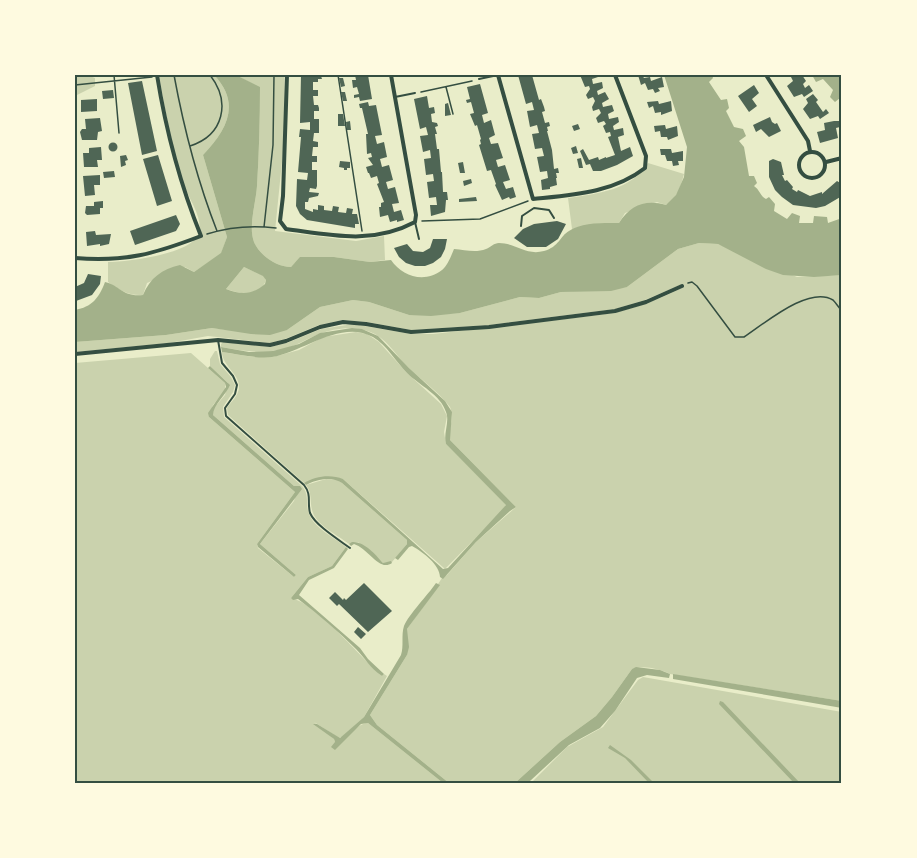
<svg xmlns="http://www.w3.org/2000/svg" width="917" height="858" viewBox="0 0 917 858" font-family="Manrope,sans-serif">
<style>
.green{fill:#cad2ad}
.water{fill:#a3b18a;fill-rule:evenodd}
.building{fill:#4f6655}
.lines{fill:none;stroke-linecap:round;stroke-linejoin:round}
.path{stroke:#344e41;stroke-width:1.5}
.service{stroke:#344e41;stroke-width:2}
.minor{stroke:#344e41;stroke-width:4}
.neatline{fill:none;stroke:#344e41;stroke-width:2}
</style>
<rect width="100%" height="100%" fill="#e9edc9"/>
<!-- green -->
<path class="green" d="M75,75H87L95,78V86L75,96Z
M159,75H214C242,104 226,131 203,155L227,237L221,254L194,272L185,267L147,283L143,295C128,296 120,290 108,282V262C127,262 190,254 198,235C204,221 192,204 187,192C182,182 180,171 177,161C169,132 164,104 159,75Z
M236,75H284L285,132L275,231L356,241L384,236L385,260L370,262L334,257L295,263L291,267C277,267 260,256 254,242C248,226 256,203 257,186C259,153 260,120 260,88Z
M648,163L684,174C681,186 677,199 666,205L657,202L625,213L619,223L594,224L572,229L568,198C596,194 632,190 648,163Z
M699,243L718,244L797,277L842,275V701L670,674C659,669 644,665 632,669L612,697L596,716L560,742L515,783H449L377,725L370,715L407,655V629L439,585L438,584L442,578L447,575L476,542L516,507L450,440C448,428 455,419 450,407C438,391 421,380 406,365C397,356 389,343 378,336C362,325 337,327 319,334C302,341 292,349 272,351C255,353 238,350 221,347V344L223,342L270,347L287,343L321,329L353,324L411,334H433L599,315C629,311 655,301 682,288L680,285L645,300L615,309L489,325L411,330L367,322L342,320L319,325L285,339L270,343L208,336L169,343L75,352V342L166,335L212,328L228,330H287L320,307L353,300L369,302L409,315L460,313L520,297L539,298L561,292L627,287L678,249Z
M244,267L264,276L266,280C260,298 240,294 226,289Z
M356,332L367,334L379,342L407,373L441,404L447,416L444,432L446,444L506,504L505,508L445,569L343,479L322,477L304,483L228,415L227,408C230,403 236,398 238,392C244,376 222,367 222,352L253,357H273L299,350L323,337Z
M215,351H217L220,364L231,377L235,385L233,392L223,407L224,417L302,486C310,495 305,504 309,514C314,528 335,538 346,547L332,566L308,577L291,598C316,603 361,658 382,676L384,674L387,676L364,717L342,737L339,738L314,722L334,739L335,742C349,741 354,724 368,723L443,783H75V363L191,353L225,383V390L213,405L209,417L295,492L257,544L258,548L294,577L296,575L260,544L294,501L298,487L294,486L213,415V409L225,395L228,383L210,366V359Z
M326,479L337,480L342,483L407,540V544L392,562L383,563L358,542L349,544C339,536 318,526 313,513C309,503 313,494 306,485Z
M643,677L842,712V783H531L567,747L603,727L638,680Z"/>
<!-- water -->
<path class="water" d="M214,75H236L260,87C260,120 259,153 257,186C256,203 248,226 254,242C260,256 277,267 291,267L300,257H334L370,262L391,260C402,276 424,284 442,270C448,265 451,256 454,249C465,250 476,253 486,249C491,247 494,243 499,243C515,243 526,256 544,251C559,247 560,236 569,231C582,222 604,223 619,223C630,205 646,199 666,205L676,195L684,177L687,147L664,75H712L713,78L709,82L721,100L727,99L729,108L726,111L734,127L743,129L746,136L739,141L744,147L749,176H754L757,183L754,186C760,190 760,196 766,199L769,197L775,204L774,211L787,219L792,213L800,216L799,223H813L814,216L827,217L828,223L842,218V275L814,277L783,275L766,269L718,244L699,243L678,249L627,287L611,291L561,292L539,298L520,297L460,313L431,316L409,315L369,302L353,300L320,307L287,330L270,335L251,334L212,328L166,335L75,342V310C92,307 99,298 105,282C121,286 122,297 143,295C150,278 162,269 180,265L194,272L221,253L227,237L203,155C226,131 242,104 214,75ZM244,267L263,276L266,280L265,284C252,295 242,295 226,289Z
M812,75H842V99L840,98L835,102L830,97L833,90L823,79L816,82Z
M352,328L362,329L378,336L409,368L445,401L452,412L450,440L516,507L510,511L476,542L443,579L440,577C440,565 423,552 412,546L409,547L398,560L395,558L407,544V540L342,483C332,476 317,479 306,485L304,483C315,476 331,474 343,479L443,569L448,568L506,505L446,444C443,433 450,422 446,412C441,395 419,385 407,373C396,362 387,345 373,337C341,319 303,352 272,357C255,359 239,354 222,352L221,347L249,352L273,351L299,344L320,333Z
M210,366L230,385C226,395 213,405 213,415L294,486H300L302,489L260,544L296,575L294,577L258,547L257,544L295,492L209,417L208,413L226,387L225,383L208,368Z
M352,542C364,541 375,554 383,563L391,561L392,563C379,572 369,549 354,544L351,546L349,544Z
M346,547L348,549L334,568L309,580L299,595L360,648L368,659L384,674L382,676C369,667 366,659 356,649C338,631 318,614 298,599L293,600L291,598L308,577L332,566Z
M436,583L440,585L407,629L409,647L407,655L370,715L377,725L449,783H443L368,723L361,724L335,750L331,747L335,742L334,739L313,724H317L340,738L364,717L401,655C404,646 401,635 404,626C409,614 428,595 436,583Z
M636,667L660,670L670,674L669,678L647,675L637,678L615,711L600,728L569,745L530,781L515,783L560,742L596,716L612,697L632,669Z
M673,674L842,701V708L673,679Z
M720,701L723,702L800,783H794L719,704Z
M610,745L631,760L654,783H649L625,758L608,748Z"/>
<!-- building -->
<path class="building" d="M301,75L321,76L322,79H318V82H313V90H318V96H313L314,105H318L319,108V111H314V119H319V133H314L313,141L318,142V147H313L312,156H317V162H312V170H317V186L316,189L310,188L309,192L319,193L318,196L309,198L308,202H305V209L313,212V209L318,210V205L324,206V210L332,211L333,206L339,207L338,212L346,213L347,208L353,209L352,214H357L359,224H355V228L307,220L300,214L296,206L297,179L307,180L308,173L298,172L301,137H299L300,129L310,130V122L300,123Z
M355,75H368L372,99L360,101L359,97L354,98V95L359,94L357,87L353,88L352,80H356Z
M518,75H532L539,100L541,99L544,107L545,111L542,112L545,123L549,122L550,126L547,127L548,131H547L552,150L554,169L558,168L559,173H556L557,178H556L557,185L550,187V189L542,190L541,180L548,178L547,171L540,172L537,157L544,156L542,148L535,149L532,134L539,133L537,125L530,127L527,111L534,110L532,102L526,104Z
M580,75H597L598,77L592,79L593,84L602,82L603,88L597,91L598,95L605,92L609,99L602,103L603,107L612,105L614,111L608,114L609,119L618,117L619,122L613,126L614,130L623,128L624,135L618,137L621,151L630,147L633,156L617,165L601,171H593L590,164L586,165L580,151L583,149L589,160L598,157L599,160L606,157V158L615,155L608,137L611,136L610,132L606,133L603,126L606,124L604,121L598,123L596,118L601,113L599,109L593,111L592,107L595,101L593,97L588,99L586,95L590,89L589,86L585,87Z
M638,75H642L644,78L650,77L651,81L662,77L664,87L658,88L660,91L655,93L653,89L648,90L645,83L641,85Z
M794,75H802L806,81L803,84L805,88L809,85L813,91L804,97L802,94L794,97L787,86L793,81L791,77Z
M339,78H343L345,86L341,87Z
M142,81L157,151L142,155L128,83Z
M480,84L488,113L482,115L484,123L491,120L495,135L489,138L491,144L498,143L503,158L496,160L498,167L505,165L510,180L503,182L506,189L513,187L516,197L510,199L509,197L502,200L495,185L496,184L491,170L487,171L479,145L481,144L480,140L481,139L477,125L475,126L470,114L474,113L471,102L467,103L466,100L470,99L467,87Z
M754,85L759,93L752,99L757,106L749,112L738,96Z
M113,90L114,98L103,99L102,91Z
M341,92H345L347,101H343Z
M813,94L818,100L816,102L823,112L826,109L829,113L820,119L818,116L810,119L803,109L808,103L806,99Z
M427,96L429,108L434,107L435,113L431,114L432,122L437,123L438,126L435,127L437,134H435L437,149H439L441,172H442L443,192H447L448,200H446L445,212L431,216L430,205H437L436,197L429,198L427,182L434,181L433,174L426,175L424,159L431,158L430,150L423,152L420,136L428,135L426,127L420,129L414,99Z
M97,99V111L81,112V100Z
M658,101L659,104L671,101L672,111L661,115V112L655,113L653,106L649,108L647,102Z
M368,102L369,106L376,105L382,135L375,136L377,144L384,142L387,157L380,159L382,167L389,165L393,180L386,182L388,189L395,187L399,203L392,204L394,212L401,210L404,220L397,222V220L390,222L388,215L380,217L379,207H381V203L384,202L377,184L379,183L377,176L371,178L369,173H368L366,167L373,165L368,158L372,157L371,153L367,154L366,134H368L362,108H360L359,104Z
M448,103L451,115L445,116V104Z
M338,114H343L345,126H338Z
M770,117L772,122L775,124L777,123L781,131L769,137L761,129L756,132L753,125Z
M100,118L102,131L98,132L97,140H82L80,132L82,129H86L85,119Z
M350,121L351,130H347L346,122Z
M834,121H839L840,127L836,128L838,138L820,143L817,132L825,130L824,123Z
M578,124L580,129L574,131L572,126Z
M665,125L666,129L677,126L678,136L668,140L667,137H661L660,131L655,132L654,126Z
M108.5 147a4.5 4.5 0 1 1 9 0a4.5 4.5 0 1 1-9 0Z
M576,146L578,153L573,154L571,148Z
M101,147L102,160H97L98,167H84L83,153H89V148Z
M660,149H671L672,153L683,151V161H678L679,165L673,166L672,161H667L665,155H661Z
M126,155L128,160L125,161L126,165L121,167L120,156Z
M158,155L172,201L157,206L143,159Z
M581,158L583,168H579L577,159Z
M773,159L781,162L784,175H782L785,181L787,180L793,187L792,189L797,192L798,190L810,196L822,192V194L837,181L842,184V196L825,206L816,208L793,205L782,197L775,190L769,177V161Z
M340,161L350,162V168H347V170H344V168L339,167Z
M463,162L465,173H460L458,163Z
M114,171L115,177L104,178L103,172Z
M100,175V185H94L95,195L85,196L83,176Z
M471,179L472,183L464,186L463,181Z
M476,197L477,201L459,202V199Z
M103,201V208H100V214L87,215L85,213L86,206H94V202Z
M176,215L180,224L176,231L135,245L130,231Z
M557,221L566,224L558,239L546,247H527L514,238L523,229L534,224Z
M95,231L96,235L111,234L109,244L100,246V244L87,246L86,232Z
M433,239H447L445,249L441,257L433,263L425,266H415L406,263L399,257L394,248L407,244L413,251L423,252L430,248Z
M88,274L101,276L100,284L92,295L76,301L75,287L84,283Z
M364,583L392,611L368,632L339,604L337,606L329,598L335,592L343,600L344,598L346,600Z
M358,627L366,634L361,639L354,632Z"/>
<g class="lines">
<!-- path -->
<path class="path" d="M114,75L119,133
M174,75C184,129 197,180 217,231
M338,75L362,231
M75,85L152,77
M446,87L453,114
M421,92L472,81
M190,146C224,135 231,102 210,75
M422,221L480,219L528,201
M264,227L273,145L274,75
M207,234C229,227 252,225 276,228
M688,283L692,282L697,286L735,337H744C764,324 809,285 833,300C836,303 839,308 842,311"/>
<!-- service -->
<path class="service" d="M479,79L498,75
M395,97L415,93
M415,222L419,239
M521,226L522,216L534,208L549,210L554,218
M218,340L222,363L233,376L237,385L235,394L225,408L226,416L304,485C312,495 307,502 310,513C315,525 339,540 350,548"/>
<!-- minor -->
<path class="minor" d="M287,75L283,196L280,221L286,229C331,235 372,245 415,222L416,215L391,75
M498,75L533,199C572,195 613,193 645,168L646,156L615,75
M766,75L808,141L810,151
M799 165a13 13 0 1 1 26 0a13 13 0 1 1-26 0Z
M826,162L842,158
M75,258C126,262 154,254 201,236C180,184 166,131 157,75
M75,354L218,340L270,345L286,341L320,327L343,322L366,324L411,332L489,327L615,311L646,302L682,286"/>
</g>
<!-- border -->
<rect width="917" height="858" fill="none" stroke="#fefae0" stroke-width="153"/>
<rect x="76" y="76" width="764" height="706" class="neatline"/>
</svg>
